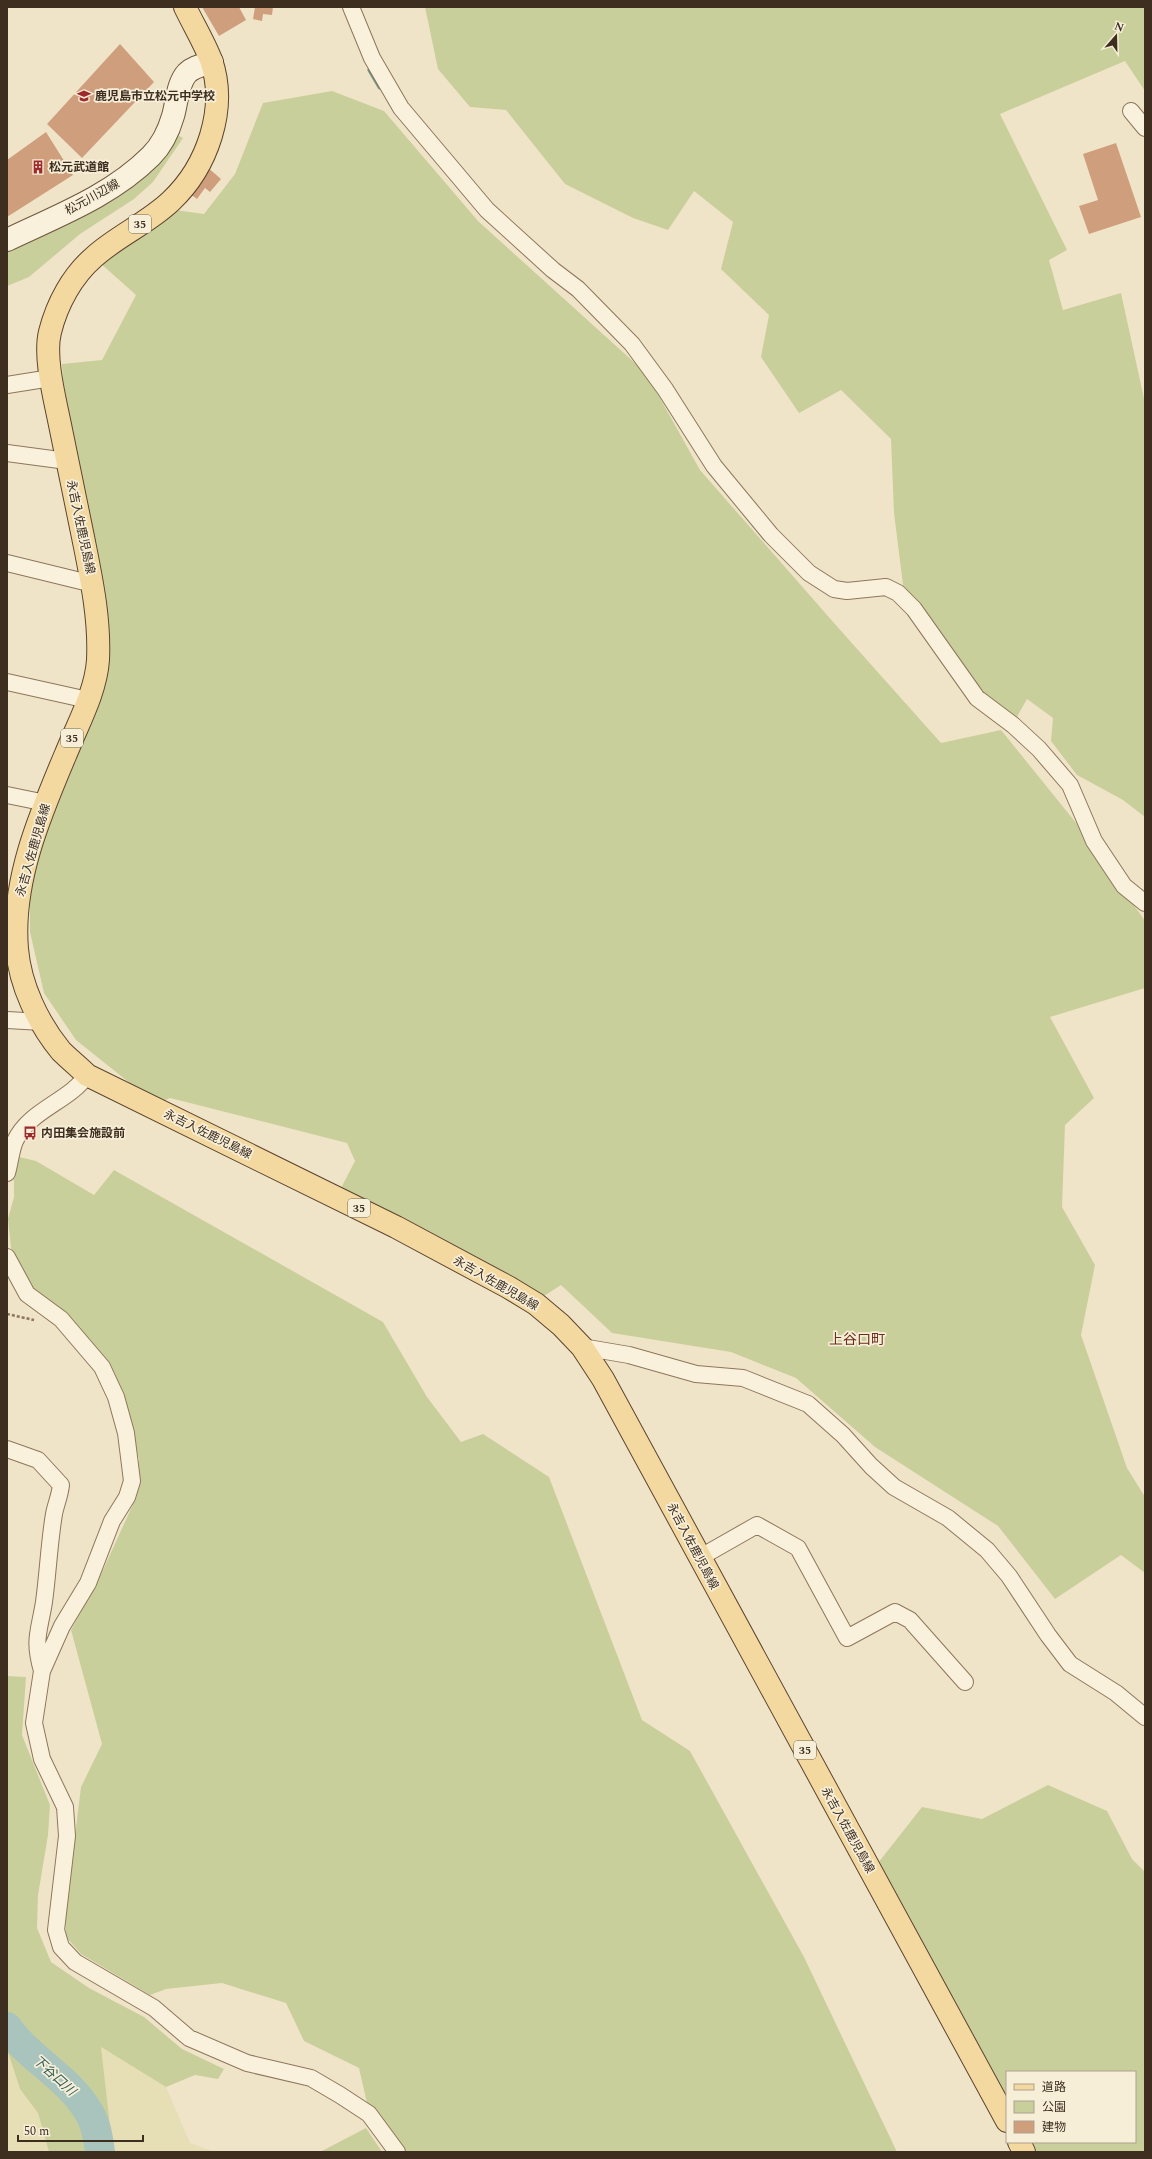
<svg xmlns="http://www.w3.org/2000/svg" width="1152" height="2159" viewBox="0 0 1152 2159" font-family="Spectral,'Noto Sans JP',serif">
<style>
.farmland{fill:#e6deb5}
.green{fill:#c9cf9b}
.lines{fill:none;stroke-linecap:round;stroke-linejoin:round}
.stream{stroke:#6f938a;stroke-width:5}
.river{stroke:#a9c4bc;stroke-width:30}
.building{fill:#cf9f7d}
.minor-casing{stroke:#8d765c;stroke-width:18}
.secondary-casing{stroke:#6f573f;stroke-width:24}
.primary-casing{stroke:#5b4430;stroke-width:24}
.path{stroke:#8d765c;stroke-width:2.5;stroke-dasharray:3 2;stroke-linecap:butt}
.minor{stroke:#faf1dc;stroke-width:16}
.secondary{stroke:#faf1dc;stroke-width:22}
.primary{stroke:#f3d9a0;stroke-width:22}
.labels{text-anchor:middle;stroke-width:3.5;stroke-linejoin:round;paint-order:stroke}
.shield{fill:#f7eed8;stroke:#756857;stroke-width:1}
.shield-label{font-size:11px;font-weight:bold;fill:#3d2e20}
.poi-label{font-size:12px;font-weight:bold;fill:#3d2e20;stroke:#f7eed8;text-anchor:start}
.street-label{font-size:12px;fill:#3d2e20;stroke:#f7eed8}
.water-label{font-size:13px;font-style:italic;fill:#2f5d5a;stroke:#f7eed8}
.quarter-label{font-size:14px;fill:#6b2e1e;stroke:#f7eed8}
</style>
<rect width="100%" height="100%" fill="#f0e4c8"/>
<!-- farmland -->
<path class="farmland" d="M101,2047L166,2087L190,2143L214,2152H113Z
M7,2049L20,2089L38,2113L49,2152H7Z"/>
<!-- green -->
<path class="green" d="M425,7H1145V91L1125,61L1000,114L1067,250L1049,260L1063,310L1121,293L1145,403V817L1123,800L1077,775L1051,741L1053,718L1027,699L1014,722L975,687L903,585L894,513L891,439L841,390L799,413L761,357L769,315L721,269L733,222L694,191L668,230L633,218L565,184L506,110L470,107L438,69Z
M332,91L384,111L478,221L646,373L700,470L834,623L941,743L1001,730L1081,829L1145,921V988L1050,1017L1094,1098L1065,1125L1062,1207L1095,1265L1081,1335L1127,1468L1145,1497V1573L1121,1555L1055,1599L998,1526L875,1447L796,1378L731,1352L612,1333L561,1285L544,1296L341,1188L355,1161L347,1143L170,1098L156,1104L76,1040L44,993L30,932V883L56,800L106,669L63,381L62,364L102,360L136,295L99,262L161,208L204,214L235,174L263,103Z
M177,135L183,138L153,182L134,199L80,234L29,277L7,286V250Z
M19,1157L36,1161L94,1195L114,1170L383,1322L427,1397L461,1442L483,1434L549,1477L642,1720L690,1751L804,1957L897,2152H406L367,2103L359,2068L304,2041L286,2003L222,1983L166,1989L150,1995L81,1954L66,1937L65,1916L81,1787L102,1744L71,1630L103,1570L135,1500L139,1459L123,1391L103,1356L67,1313L32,1288L11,1248L8,1219L14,1197V1179Z
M7,1676L26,1677L22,1735L50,1805L48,1835L38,1895L37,1928L51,1962L89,1988L144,2017L182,2049L224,2069L218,2079L195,2075L166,2087L101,2047L113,2152H49L38,2113L20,2089L7,2049Z
M1048,1785L1107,1811L1132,1859L1145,1872V2152H1032L1027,2142H1135V2072H1007V2105L878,1863L922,1807L982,1819Z
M366,2128L382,2152H320Z"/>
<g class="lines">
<!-- stream -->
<path class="stream" d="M370,70L380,87"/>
<!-- river -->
<path class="river" d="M7,2027C29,2059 68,2077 88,2111C96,2123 98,2138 100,2152"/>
</g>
<!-- building -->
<path class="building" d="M202,7H239L246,20L219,36Z
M255,7H273L272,15L263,14L262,21L253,19Z
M120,44L154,82L82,158L47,124Z
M46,132L73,175L7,217V160Z
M1116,143L1141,217L1089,234L1079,206L1098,200L1083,154Z
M206,166L221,179L210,192L205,188L197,199L186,191Z"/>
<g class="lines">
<!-- minor casing -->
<g class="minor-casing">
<path id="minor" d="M351,7L372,58L401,108L487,210L553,270L578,289L632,344L665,389L714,466L771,535L809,573L834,589L847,591L886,587L898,593L914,609L977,698L1013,725L1039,749L1070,785L1094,841L1124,886L1145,903
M1131,111L1145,128
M7,385L51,378
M7,453L67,461
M7,563L93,584
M7,682L88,700
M7,795L46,803
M7,1020L42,1022
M7,1173C10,1163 11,1150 15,1141C29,1110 70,1101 87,1075
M7,1257L27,1294L61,1319L102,1367L116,1397L126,1433L132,1481L127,1497L112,1521L88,1583L62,1626L42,1671L34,1723L42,1759L65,1807L67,1836L56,1930L61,1947L75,1962L154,2008L189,2038L247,2063L311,2078L340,2095L369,2114L397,2152
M582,1347L629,1355L696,1374L743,1378L808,1404L843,1435L871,1466L894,1487L948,1518L987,1550L1009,1576L1048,1635L1070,1664L1116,1693L1145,1717
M7,1449L38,1460L61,1485C60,1495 56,1504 54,1514C49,1544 48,1573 44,1602C39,1633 33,1639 42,1671
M699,1558L757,1525L798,1548L847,1638L895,1612L910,1620L965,1682"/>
</g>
<!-- secondary casing -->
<g class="secondary-casing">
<path id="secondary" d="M7,240C57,216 111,196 151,156C161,146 169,130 173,116C177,103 177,84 187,73C193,67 203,65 212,62"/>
</g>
<!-- primary casing -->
<g class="primary-casing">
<path id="primary" d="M185,7C193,24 204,42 211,60C228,109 207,167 171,201C148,223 117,236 94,257C72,276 57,304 50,332C44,356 54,396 59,420C67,459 75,498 83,537C91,577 100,618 98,660C96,689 81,718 70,744C43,808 11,878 17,949C20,985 38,1023 61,1051C69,1059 79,1067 87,1075L396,1227L508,1287L536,1304L561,1325L582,1347L603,1379L1007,2121
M1019,2142L1024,2152"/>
</g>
<!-- path -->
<path class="path" d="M7,1314L34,1320"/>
<!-- minor -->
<use href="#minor" class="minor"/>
<!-- secondary -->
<use href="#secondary" class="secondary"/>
<!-- primary -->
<use href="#primary" class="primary"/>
</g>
<!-- icons -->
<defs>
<g id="school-bare" transform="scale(1.08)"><path d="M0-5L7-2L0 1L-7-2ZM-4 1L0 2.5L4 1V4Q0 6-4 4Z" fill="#9e2a2b" stroke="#f7eed8" stroke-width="2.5" paint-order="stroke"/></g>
<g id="building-bare" transform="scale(1.08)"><path d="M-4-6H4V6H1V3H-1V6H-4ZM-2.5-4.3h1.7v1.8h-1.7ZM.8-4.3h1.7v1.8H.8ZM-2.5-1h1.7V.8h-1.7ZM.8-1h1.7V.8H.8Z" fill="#9e2a2b" stroke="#f7eed8" stroke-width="2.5" paint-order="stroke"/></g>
<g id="bus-bare" transform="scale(1.08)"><path d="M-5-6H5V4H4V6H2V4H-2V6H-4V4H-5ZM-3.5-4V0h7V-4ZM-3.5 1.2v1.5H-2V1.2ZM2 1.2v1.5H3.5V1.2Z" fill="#9e2a2b" stroke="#f7eed8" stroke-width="2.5" paint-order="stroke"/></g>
</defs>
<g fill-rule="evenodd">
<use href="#school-bare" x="84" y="96"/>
<use href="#building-bare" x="38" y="167"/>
<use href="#bus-bare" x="30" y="1133"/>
</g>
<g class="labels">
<!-- shield labels -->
<g class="shield">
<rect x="129" y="215" width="22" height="18" rx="3"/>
<rect x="61" y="729" width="22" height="18" rx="3"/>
<rect x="348" y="1199" width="22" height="18" rx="3"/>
<rect x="794" y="1741" width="22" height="18" rx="3"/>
</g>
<g class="shield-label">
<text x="140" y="228">35</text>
<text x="72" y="742">35</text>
<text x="359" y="1212">35</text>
<text x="805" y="1754">35</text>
</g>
<!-- poi labels -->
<g class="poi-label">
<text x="95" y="100">鹿児島市立松元中学校</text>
<text x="49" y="171">松元武道館</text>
<text x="41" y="1137">内田集会施設前</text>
</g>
<!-- street labels -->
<g class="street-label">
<text transform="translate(92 197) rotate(-29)" y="4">松元川辺線</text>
<text transform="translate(81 527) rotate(78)" y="4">永吉入佐鹿児島線</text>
<text transform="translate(33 850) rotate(-74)" y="4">永吉入佐鹿児島線</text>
<text transform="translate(208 1134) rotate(26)" y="4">永吉入佐鹿児島線</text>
<text transform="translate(496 1283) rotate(30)" y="4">永吉入佐鹿児島線</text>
<text transform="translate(693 1546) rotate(62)" y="4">永吉入佐鹿児島線</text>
<text transform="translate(848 1830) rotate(61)" y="4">永吉入佐鹿児島線</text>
</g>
<!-- water labels -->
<g class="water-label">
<text transform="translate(55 2075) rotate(42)" y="5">下谷口川</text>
</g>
<!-- quarter labels -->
<g class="quarter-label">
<text x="857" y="1344">上谷口町</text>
</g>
</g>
<!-- border -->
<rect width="1152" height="2159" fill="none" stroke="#3d2e20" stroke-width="16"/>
<!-- legend -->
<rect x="1006" y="2071" width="130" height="72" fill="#f7eed8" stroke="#ada18e"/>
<rect x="1014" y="2084" width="20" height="6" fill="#f3d9a0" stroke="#ada18e"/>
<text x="1042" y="2091" font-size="12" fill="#3d2e20">道路</text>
<rect x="1014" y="2101" width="20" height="12" fill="#c9cf9b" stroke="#ada18e"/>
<text x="1042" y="2111" font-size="12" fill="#3d2e20">公園</text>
<rect x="1014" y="2121" width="20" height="12" fill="#cf9f7d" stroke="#ada18e"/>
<text x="1042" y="2131" font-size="12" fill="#3d2e20">建物</text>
<!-- north arrow -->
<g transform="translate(1116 36) rotate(20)" stroke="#f7eed8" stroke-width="3" paint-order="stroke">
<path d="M0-3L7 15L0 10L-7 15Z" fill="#3d2e20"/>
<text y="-6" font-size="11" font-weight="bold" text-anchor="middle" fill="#3d2e20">N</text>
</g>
<!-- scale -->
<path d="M18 2135v6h125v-6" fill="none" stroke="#3d2e20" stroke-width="2"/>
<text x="24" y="2135" font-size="12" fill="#3d2e20" stroke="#f7eed8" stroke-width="3" paint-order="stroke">50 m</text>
</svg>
